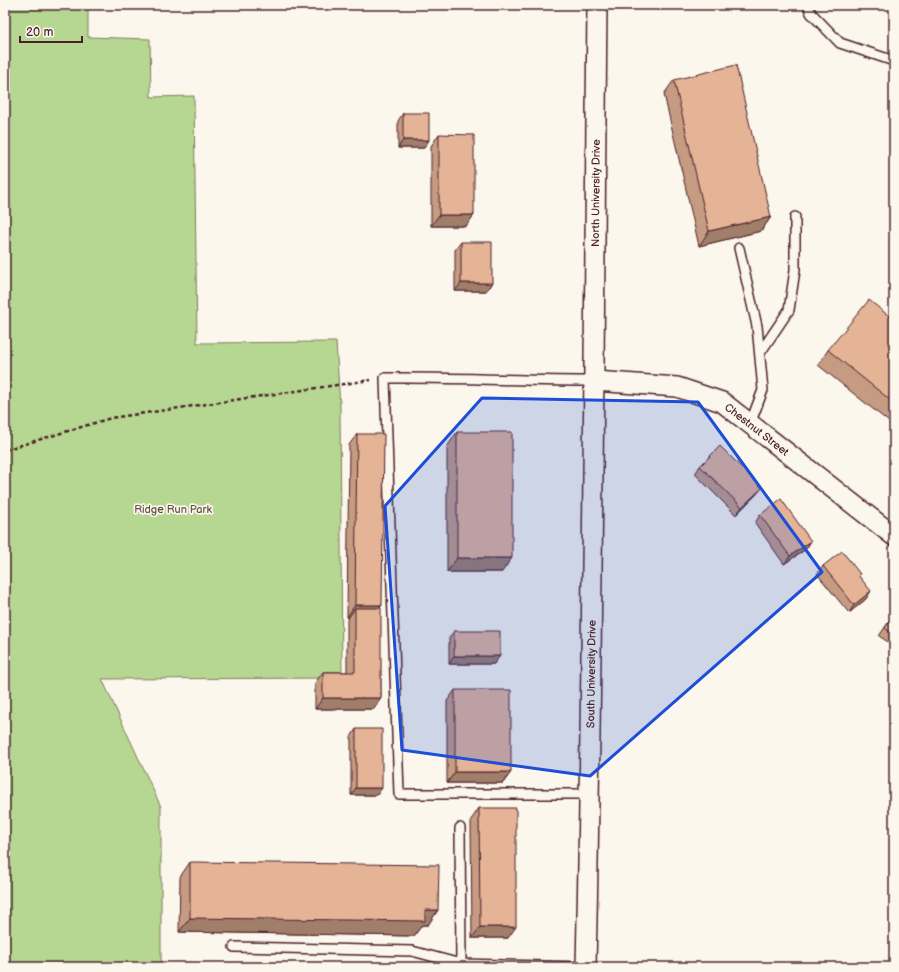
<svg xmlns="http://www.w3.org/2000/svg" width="899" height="972" viewBox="0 0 899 972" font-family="'Balsamiq Sans',sans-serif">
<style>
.green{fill:#b6d791;stroke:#807b5e}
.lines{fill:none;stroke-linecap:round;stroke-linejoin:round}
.service-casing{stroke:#4a1f2b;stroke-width:12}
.minor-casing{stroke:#4a1f2b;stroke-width:22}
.path{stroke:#4a1f2b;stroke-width:2.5;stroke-dasharray:4 3;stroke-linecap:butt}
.service{stroke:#fbf7ec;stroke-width:9}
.minor{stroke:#fbf7ec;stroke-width:19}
.wall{fill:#c59b82;stroke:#4a1f2b}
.shaded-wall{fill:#a07e6a;stroke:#4a1f2b}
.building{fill:#e5b497;stroke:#4a1f2b}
.marked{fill:#1d4ed8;fill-opacity:0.2;stroke:#1d4ed8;stroke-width:3;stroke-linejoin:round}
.labels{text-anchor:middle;stroke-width:3.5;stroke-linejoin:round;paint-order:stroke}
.street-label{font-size:11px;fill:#4a1f2b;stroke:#fbf7ec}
.park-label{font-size:11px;fill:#654d44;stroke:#fbf7ec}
</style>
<rect width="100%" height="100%" fill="#fbf7ec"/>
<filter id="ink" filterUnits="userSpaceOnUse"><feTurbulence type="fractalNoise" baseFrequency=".025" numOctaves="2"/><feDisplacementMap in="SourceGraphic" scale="8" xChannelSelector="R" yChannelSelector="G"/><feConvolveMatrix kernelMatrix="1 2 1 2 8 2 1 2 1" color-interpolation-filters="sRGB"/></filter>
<g filter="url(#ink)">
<!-- green -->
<path class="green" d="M5,5H88V37L150,39L151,97L194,96L197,343L336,342L340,407L342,678L102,679L161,807V967H5Z"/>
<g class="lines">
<!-- service casing -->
<g class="service-casing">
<path id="service" d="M808,5L811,13L840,43L894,61
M739,248L757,326L763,390L750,424
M760,353L789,310L795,270V217
M590,794H399L385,378C455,377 525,381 595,381
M460,828L461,964
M234,947L412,951L461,964L585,967"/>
</g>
<!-- minor casing -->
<g class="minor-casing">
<g id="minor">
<path id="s1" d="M595,381L677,387L722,402L894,536"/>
<path id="s2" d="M586,967C593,646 594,326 597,5"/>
</g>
</g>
<!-- path -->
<path class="path" d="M5,450L111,418L371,380"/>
<!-- service -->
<use href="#service" class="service"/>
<!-- minor -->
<use href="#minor" class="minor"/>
</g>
<!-- wall -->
<path class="wall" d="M674,80L771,217L761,231L699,246L664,94Z
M403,113L429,140L424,148H398V121Z
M439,134L474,215L466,226H431V146Z
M461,242L492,283L486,291H455V250Z
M894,320V426L818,365L828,350Z
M457,432L502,572H447V447Z
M357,434L380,608L381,698L374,709H315V683L323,672H347V620L349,617H347L349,445Z
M700,466L756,495L736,515L695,474Z
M760,515L811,541L806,549L784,564L755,523Z
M823,566L859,576L866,599L849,613L817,574Z
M894,614V646L879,636Z
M454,631L494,664H449V638Z
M455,690L511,772L503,783H447V701Z
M356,729L377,795H351V737Z
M479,808L508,938H472L471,820Z
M190,862L438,910L428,925H422L414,936L179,932L180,877Z"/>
<!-- shaded-wall -->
<path class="shaded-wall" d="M403,140H429L424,148H398Z
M439,215H474L466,226H431Z
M771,217L761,231L699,246L709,231Z
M461,283H492L486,291H455Z
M762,488L756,495L736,515L742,507Z
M811,541L806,549L784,564L790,556Z
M457,558H512L502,572H447Z
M871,591L866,599L849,613L854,605Z
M355,605H382L374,617L355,608L349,617H347Z
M454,656H500L494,664H449Z
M323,698H381L374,709H315Z
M455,772H511L503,783H447Z
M356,788H382L377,795H351Z
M425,910H438L428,925H422L414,936L179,932L190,918Z
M480,927H516L508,938H472Z"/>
<!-- building -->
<path class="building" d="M736,65L771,217L709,231L674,80Z
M403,113H429V140H403Z
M439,134L474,135V215H439Z
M461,242H492V283H461Z
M869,300L894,320V403L828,350Z
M457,432H512V558H457Z
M357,434H384L382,605H355Z
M720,446L762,488L742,507L700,466Z
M781,499L811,541L790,556L760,515Z
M842,551L860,574L858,575L871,591L854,605L823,566Z
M355,608H381V698H323V672H355Z
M894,615V635L885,628Z
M454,631H500V656H454Z
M455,690H511V772H455Z
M356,729H382V788H356Z
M479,808H516V927H480Z
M190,862L439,865L438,910H425V921L190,918Z"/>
</g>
<!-- marked area -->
<path class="marked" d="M482,398L698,402L822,572L590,776L402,750L385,506Z"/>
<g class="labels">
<!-- street labels -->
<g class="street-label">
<text dy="4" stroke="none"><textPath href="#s2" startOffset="774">North University Drive</textPath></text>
<text dy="4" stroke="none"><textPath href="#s1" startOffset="174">Chestnut Street</textPath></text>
<text dy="4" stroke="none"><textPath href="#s2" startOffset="293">South University Drive</textPath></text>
</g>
<!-- park labels -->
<g class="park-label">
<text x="173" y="513">Ridge Run Park</text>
</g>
</g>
<!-- margin -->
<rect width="899" height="972" fill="none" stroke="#fbf7ec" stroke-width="20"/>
<rect x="10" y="10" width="879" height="952" fill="none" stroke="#4a1f2b" stroke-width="1.5" filter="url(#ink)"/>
<!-- scale -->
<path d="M20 36v6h62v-6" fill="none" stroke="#4a1f2b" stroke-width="2"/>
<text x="26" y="36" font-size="12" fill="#4a1f2b" stroke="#fbf7ec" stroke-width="3" paint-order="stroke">20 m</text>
</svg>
